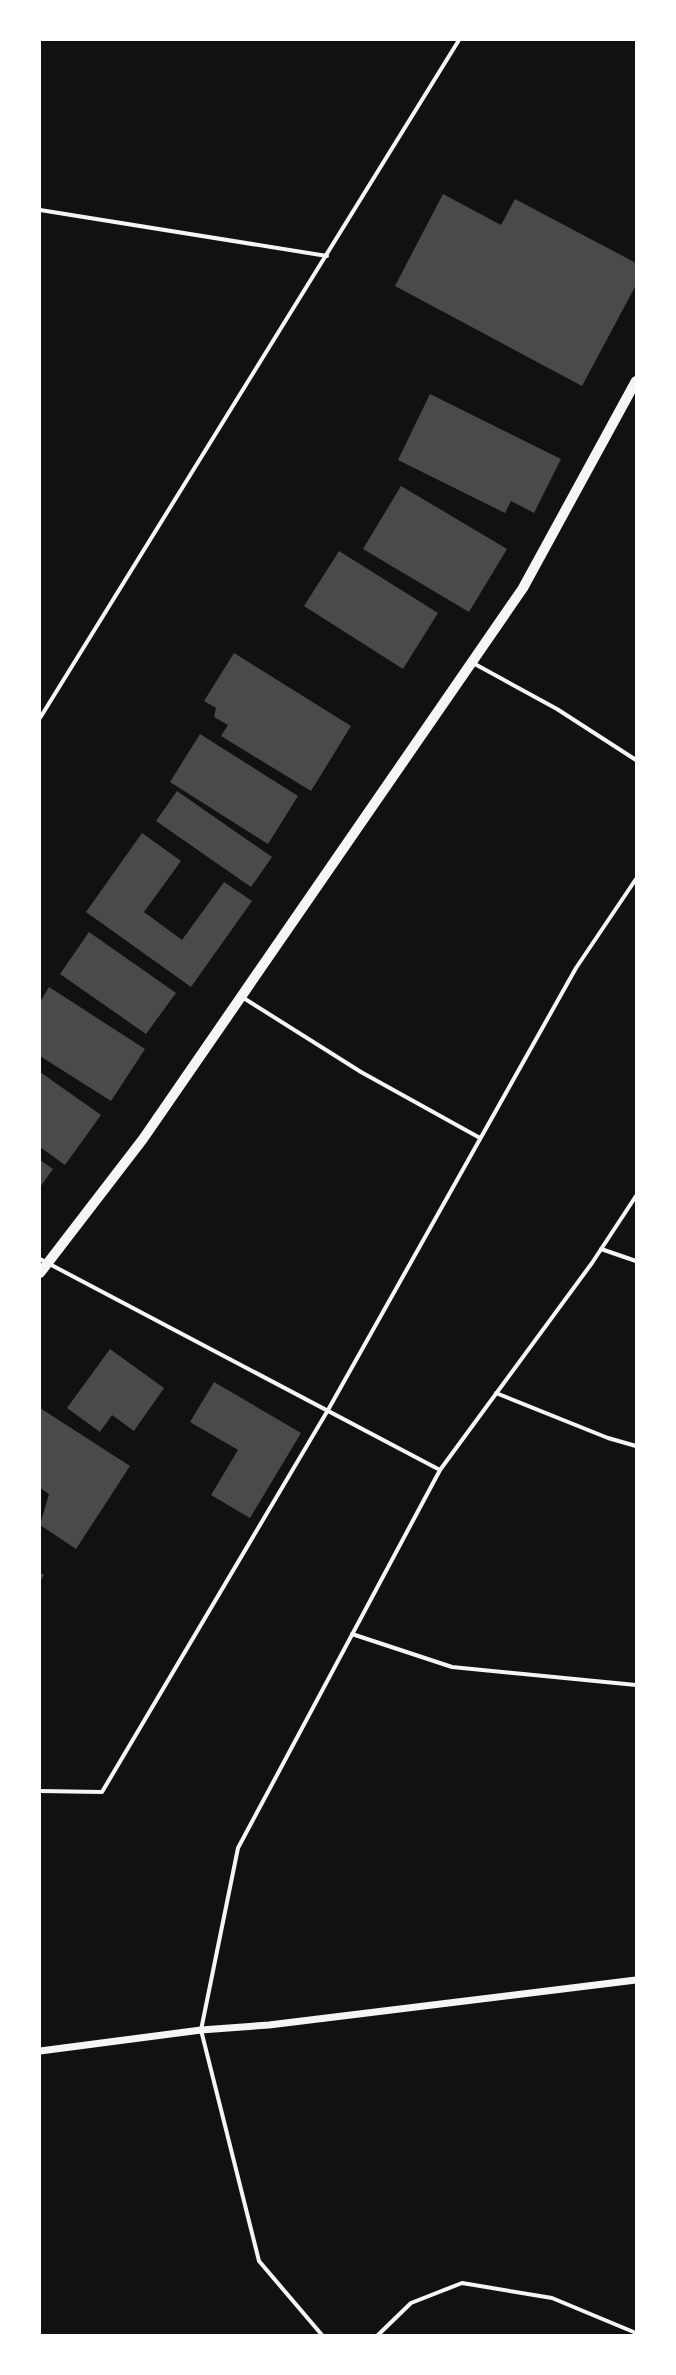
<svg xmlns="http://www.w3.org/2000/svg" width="676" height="2375" viewBox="0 0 676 2375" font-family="Merriweather,serif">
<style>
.building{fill:#4a4a4a}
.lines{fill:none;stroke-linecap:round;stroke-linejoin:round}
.minor{stroke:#f5f5f5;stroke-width:4}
.tertiary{stroke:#f5f5f5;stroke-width:7}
.primary{stroke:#f5f5f5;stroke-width:10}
</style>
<rect width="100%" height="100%" fill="#111"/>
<!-- building -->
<path class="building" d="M443,194L501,225L515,199L636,263V285L582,386L395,286Z
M430,394L561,459L534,513L511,501L505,513L398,460Z
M401,486L507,549L469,612L363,549Z
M339,551L438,613L403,669L304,606Z
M234,653L351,726L311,791L221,736L228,725L214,717L216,708L204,701Z
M200,734L298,796L268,844L170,782Z
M177,791L272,857L251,887L156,821Z
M142,833L181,861L144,912L182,940L224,882L252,901L191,987L86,912Z
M89,932L176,993L146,1034L60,974Z
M49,987L145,1049L111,1101L40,1056V1002Z
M40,1072L101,1115L65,1165L40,1147Z
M40,1160L53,1169L40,1187Z
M110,1349L164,1388L134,1431L112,1415L100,1432L67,1408Z
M214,1382L301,1433L250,1518L211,1495L238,1450L190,1422Z
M40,1408L130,1466L76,1549L40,1525L49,1494L40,1488Z
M40,1573L44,1575L40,1581Z"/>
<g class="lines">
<!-- minor -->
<path class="minor" d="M40,210L327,256
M473,663L557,709L636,760
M40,718L459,40
M242,997L361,1072L480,1138
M601,1249L636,1261
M40,1259L440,1470
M496,1393L608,1438L636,1446
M352,1634L452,1667L636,1685
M40,1791L102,1792L328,1410L576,968L636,879
M322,2335L259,2261L201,2030L238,1848L440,1470L592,1263L636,1196
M378,2335L411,2303L462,2283L552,2298L636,2333"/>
<!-- tertiary -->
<path class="tertiary" d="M40,2051L201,2030L269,2025L636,1980"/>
<!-- primary -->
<path class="primary" d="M40,1273L143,1139L523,588L636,381"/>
</g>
<!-- border -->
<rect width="676" height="2375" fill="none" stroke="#ffffff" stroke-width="82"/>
</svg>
